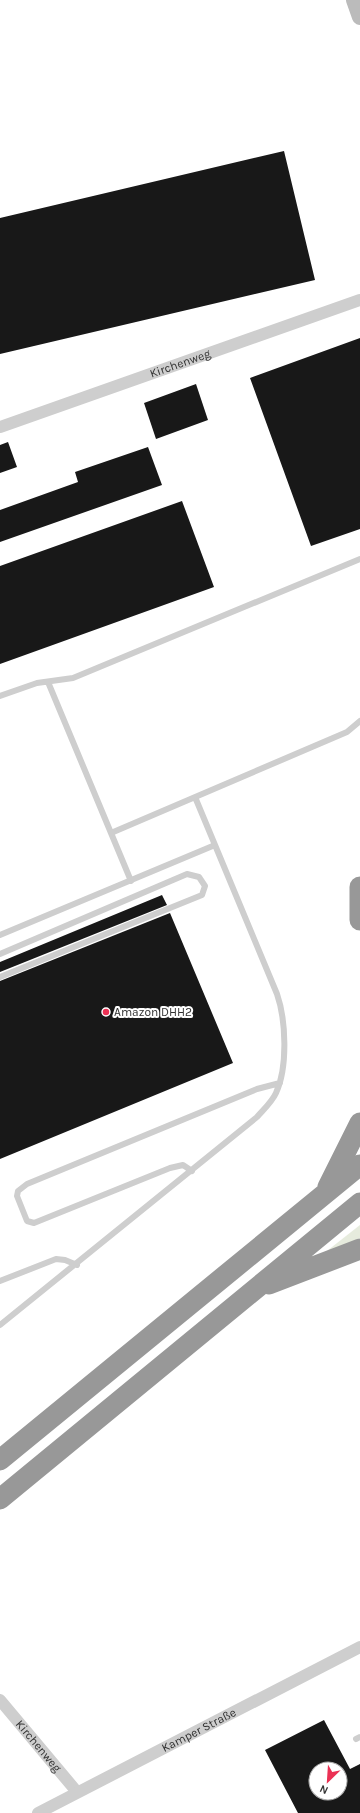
<svg xmlns="http://www.w3.org/2000/svg" width="360" height="1813" viewBox="0 0 360 1813" font-family="Karla,sans-serif">
<style>
.green{fill:#e6ebdd}
.building{fill:#181818;fill-rule:evenodd}
.lines{fill:none;stroke-linecap:round;stroke-linejoin:round}
.service{stroke:#cecece;stroke-width:6}
.minor{stroke:#cecece;stroke-width:12}
.secondary{stroke:#bbb;stroke-width:16}
.motorway{stroke:#989898;stroke-width:21}
.poi-dot{fill:#eb3154;stroke:#fff;stroke-width:1.5}
.labels{text-anchor:middle;stroke-width:4;stroke-linejoin:round;paint-order:stroke}
.street-label{font-size:12px;fill:#313131;stroke:#fff}
.poi-label{font-size:12px;fill:#313131;stroke:#fff;text-anchor:start}
</style>
<rect width="100%" height="100%" fill="#fff"/>
<!-- green -->
<path class="green" d="M360,1225V1238L318,1258Z"/>
<!-- building -->
<path class="building" d="M284,151L315,280L0,354V218Z
M360,338V529L311,546L250,378Z
M196,384L208,420L156,439L144,403Z
M8,442L17,467L0,473V445Z
M148,447L162,485L0,542V510L78,482L75,472Z
M182,501L214,587L0,664V566Z
M162,895L167,905L0,972V962Z
M170,913L233,1063L0,1159V981Z
M324,1720L350,1769L360,1764V1813H298L265,1750ZM316,1769H340V1793H316Z"/>
<g class="lines">
<!-- service -->
<path class="service" d="M48,682L111,833L347,732L360,721
M0,696L37,683L73,678L360,559
M195,797L215,845
M111,833L131,881
M0,935L215,845L277,994C286,1020 288,1067 276,1093C272,1102 263,1110 257,1117L0,1325
M0,954L187,874L199,877L205,886L202,895L0,977
M192,1171L183,1165L170,1168L34,1223L27,1221L17,1196L18,1191L27,1184L257,1089L280,1083
M0,1281L56,1259L65,1260L77,1265
M356,1739L360,1737"/>
<!-- minor -->
<g class="minor">
<path id="s1" d="M0,427L360,300"/>
<path id="s2" d="M0,1700L77,1792"/>
<path id="s3" d="M38,1813L360,1647"/>
</g>
<!-- secondary -->
<path class="secondary" d="M354,0L360,17"/>
<!-- motorway -->
<path class="motorway" d="M360,887V920
M328,1187L360,1123
M269,1284L360,1249
M0,1460L360,1165
M0,1499L360,1203"/>
</g>
<!-- markers -->
<circle class="poi-dot" cx="106" cy="1012" r="4"/>
<g class="labels">
<!-- street labels -->
<g class="street-label">
<text dy="4" stroke="none"><textPath href="#s1" startOffset="191">Kirchenweg</textPath></text>
<text dy="4" stroke="none"><textPath href="#s3" startOffset="181">Kamper Straße</textPath></text>
<text dy="4" stroke="none"><textPath href="#s2" startOffset="60">Kirchenweg</textPath></text>
</g>
<!-- poi labels -->
<g class="poi-label">
<text x="114" y="1016">Amazon DHH2</text>
</g>
</g>
<!-- north arrow -->
<g transform="translate(328 1781) rotate(205)"><circle r="19" fill="#ffffff" stroke="#adadad"/>
<path d="M0-3L7 15L0 10L-7 15Z" fill="#eb3154"/>
<text y="-6" font-size="11" font-weight="bold" text-anchor="middle" fill="#313131">N</text>
</g>
</svg>
